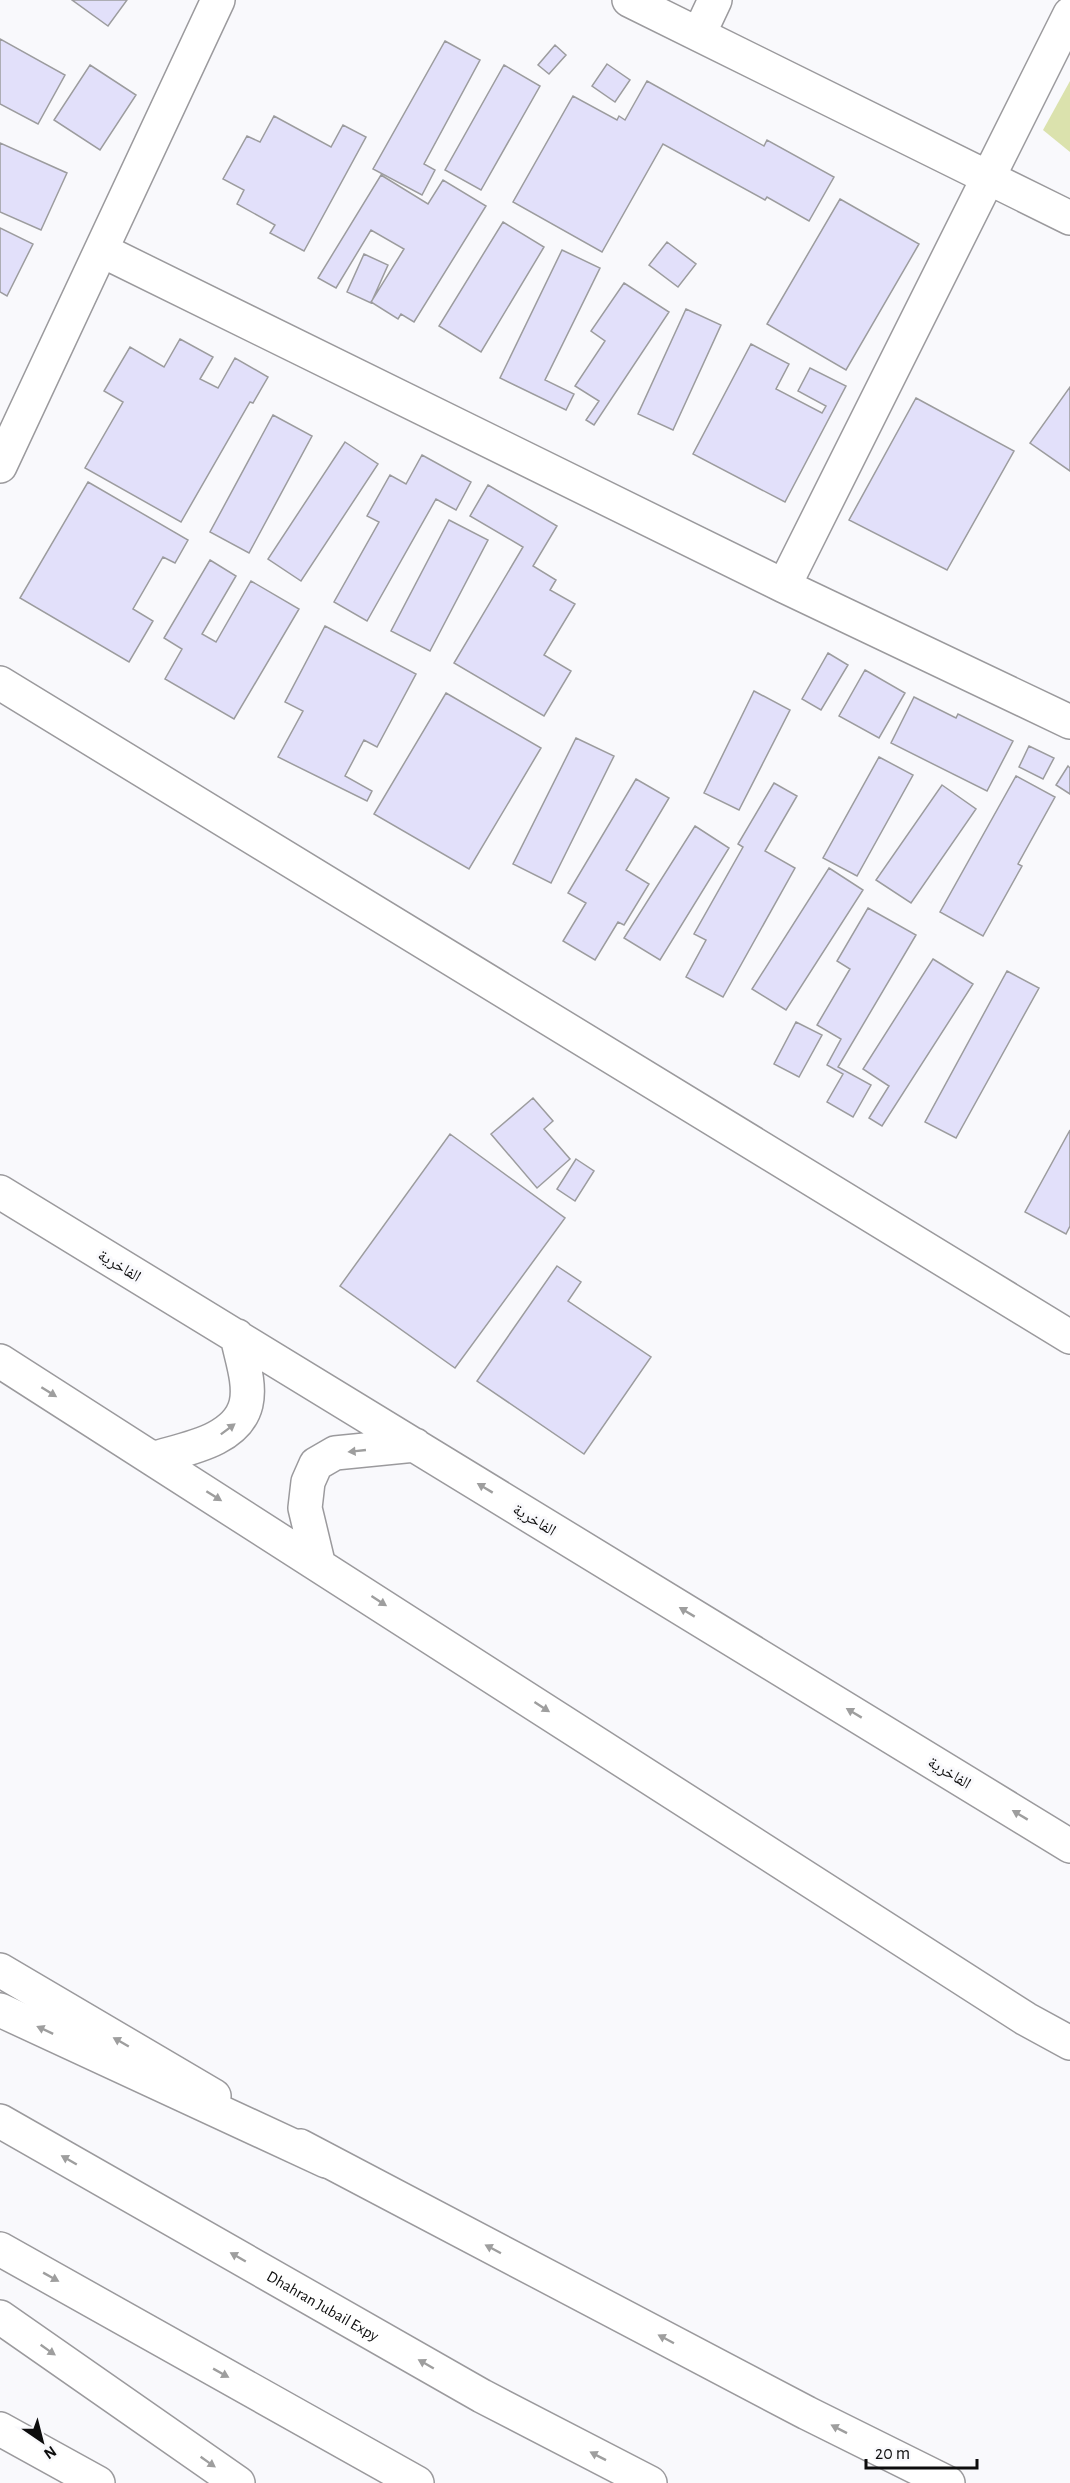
<svg xmlns="http://www.w3.org/2000/svg" width="1070" height="2483" viewBox="0 0 1070 2483" font-family="'Alegreya Sans','Noto Naskh Arabic',sans-serif">
<style>
.green{fill:#dbe2ad}
.building{fill:#e2e0fa;stroke:#9c9c9e;stroke-width:1.5}
.lines{fill:none;stroke-linecap:round;stroke-linejoin:round}
.minor-casing{stroke:#9b9a9d;stroke-width:36}
.tertiary-casing{stroke:#9b9a9d;stroke-width:36}
.primary-casing{stroke:#9b9a9d;stroke-width:36}
.motorway-casing{stroke:#9b9a9d;stroke-width:36}
.minor{stroke:#fff;stroke-width:33}
.tertiary{stroke:#fff;stroke-width:33}
.primary{stroke:#fff;stroke-width:33}
.motorway{stroke:#fff;stroke-width:33}
.oneway{fill:#9e9e9e}
.labels{text-anchor:middle;stroke-width:6;stroke-linejoin:round;paint-order:stroke}
.street-label{font-size:16px;fill:#0d0d0d;stroke:#f9f9fc}
</style>
<rect width="100%" height="100%" fill="#f9f9fc"/>
<!-- green -->
<path class="green" d="M1070,81V152L1043,130Z"/>
<!-- building -->
<path class="building" d="M72,0H127L108,26Z
M0,39L65,75L38,124L0,104Z
M445,41L480,60L424,164L435,170L422,195L373,169Z
M555,45L566,55L549,74L538,65Z
M607,64L630,80L615,102L592,86Z
M90,65L136,95L100,150L54,120Z
M504,65L540,86L481,190L445,170Z
M647,81L764,146L767,140L834,177L809,221L767,197L765,200L663,144L602,252L513,202L573,96L617,120L619,116L625,120Z
M274,116L331,147L343,125L366,137L304,251L270,233L275,225L237,204L244,190L223,179L247,136L260,142Z
M0,143L67,173L41,230L0,212Z
M381,175L428,204L443,180L486,206L414,322L401,314L398,319L371,302L404,249L371,230L336,288L318,278Z
M840,199L919,244L846,370L767,324Z
M503,222L544,247L481,352L439,326Z
M0,228L33,244L7,296L0,292Z
M667,242L696,264L678,287L649,265Z
M562,250L600,268L545,380L574,394L566,410L500,378Z
M364,254L388,265L371,303L347,292Z
M624,283L669,312L594,425L586,420L599,401L575,386L605,341L591,331Z
M686,309L721,325L673,430L638,414Z
M180,339L213,357L200,379L218,388L235,358L268,377L253,403L250,402L181,522L85,468L123,402L104,391L130,347L164,367Z
M751,344L789,364L776,389L822,413L826,406L798,391L810,368L846,386L785,502L693,454Z
M1070,387V471L1030,443Z
M916,398L1014,451L947,570L849,520Z
M273,415L312,436L249,553L210,532Z
M345,442L378,464L301,581L268,559Z
M422,455L471,482L456,510L436,499L367,621L334,602L379,522L367,516L390,475L406,484Z
M88,482L188,540L175,563L163,557L133,609L153,621L129,662L20,598Z
M488,485L557,526L533,566L556,580L550,590L575,604L544,655L571,671L544,716L454,663L523,547L470,516Z
M449,520L488,540L430,651L391,631Z
M210,560L236,576L202,634L216,642L251,581L299,609L234,719L165,679L182,649L164,638Z
M325,626L416,674L377,747L364,740L345,776L372,791L367,801L278,757L303,711L285,702Z
M828,653L848,665L821,710L802,699Z
M865,670L905,693L879,738L839,716Z
M754,691L790,710L739,810L704,793Z
M446,693L541,748L469,869L374,814Z
M914,697L956,718L958,714L1013,741L987,791L891,743Z
M576,738L614,756L551,883L513,864Z
M1029,746L1054,758L1043,779L1019,767Z
M879,757L913,775L857,876L823,858Z
M1068,766L1070,768V794L1056,785Z
M1016,776L1055,797L1018,864L1022,866L983,936L940,912Z
M636,779L669,798L626,870L649,884L624,925L618,922L595,960L563,941L586,903L568,893Z
M774,783L797,796L765,851L795,868L723,997L686,977L706,940L694,934L743,847L738,844Z
M942,785L976,809L911,903L876,880Z
M695,826L729,848L660,960L624,938Z
M829,868L863,890L786,1010L752,989Z
M868,908L916,935L838,1067L871,1085L853,1117L827,1102L843,1074L827,1065L841,1039L817,1025L850,969L837,961Z
M933,959L973,984L882,1126L869,1118L889,1086L863,1069Z
M1007,971L1039,988L956,1138L925,1122Z
M796,1022L822,1035L799,1077L774,1064Z
M533,1098L553,1121L544,1129L570,1159L537,1188L491,1134Z
M1070,1130V1226L1066,1234L1025,1212Z
M450,1134L565,1218L455,1368L340,1286Z
M576,1159L594,1171L575,1201L557,1189Z
M557,1266L581,1282L568,1301L651,1357L584,1454L477,1381Z"/>
<g class="lines">
<!-- minor casing -->
<g class="minor-casing">
<path id="minor" d="M629,0L1070,218
M699,34L715,0
M103,251L784,586L1070,722
M0,466L218,0
M784,586L1070,14
M0,683L1070,1337"/>
</g>
<!-- tertiary casing -->
<g class="tertiary-casing">
<path id="tertiary" d="M0,1192L1070,1846
M0,1361L1026,2019L1070,2043
M155,1458C185,1449 237,1441 246,1404C251,1383 241,1357 237,1336
M318,1562L305,1508L308,1482L316,1464L335,1453L415,1445"/>
</g>
<!-- primary casing -->
<g class="primary-casing">
<path id="primary" d="M0,1970L214,2096
M300,2146L807,2413L948,2483
M0,2429L98,2483"/>
</g>
<!-- motorway casing -->
<g class="motorway-casing">
<g id="motorway">
<path d="M0,2010L326,2161"/>
<path id="s1" d="M0,2121L482,2396L650,2483"/>
<path d="M0,2249L417,2483"/>
<path d="M0,2317L238,2483"/>
</g>
</g>
<!-- minor -->
<use href="#minor" class="minor"/>
<!-- tertiary -->
<use href="#tertiary" class="tertiary"/>
<!-- primary -->
<use href="#primary" class="primary"/>
<!-- motorway -->
<use href="#motorway" class="motorway"/>
</g>
<!-- one-way arrows -->
<defs><path id="oneway-solid" d="M-6-.8H1V-3.2L6.5 0L1 3.2V.8H-6Z" transform="scale(1.5)"/></defs>
<g class="oneway">
<use href="#oneway-solid" transform="translate(49 1392) rotate(32)"/>
<use href="#oneway-solid" transform="translate(228 1429) rotate(-37)"/>
<use href="#oneway-solid" transform="translate(357 1451) rotate(174)"/>
<use href="#oneway-solid" transform="translate(485 1488) rotate(-149)"/>
<use href="#oneway-solid" transform="translate(214 1496) rotate(32)"/>
<use href="#oneway-solid" transform="translate(379 1601) rotate(33)"/>
<use href="#oneway-solid" transform="translate(687 1612) rotate(-149)"/>
<use href="#oneway-solid" transform="translate(542 1707) rotate(33)"/>
<use href="#oneway-solid" transform="translate(854 1713) rotate(-149)"/>
<use href="#oneway-solid" transform="translate(1020 1815) rotate(-149)"/>
<use href="#oneway-solid" transform="translate(45 2030) rotate(-155)"/>
<use href="#oneway-solid" transform="translate(121 2042) rotate(-150)"/>
<use href="#oneway-solid" transform="translate(69 2160) rotate(-150)"/>
<use href="#oneway-solid" transform="translate(493 2249) rotate(-152)"/>
<use href="#oneway-solid" transform="translate(238 2257) rotate(-150)"/>
<use href="#oneway-solid" transform="translate(51 2277) rotate(29)"/>
<use href="#oneway-solid" transform="translate(666 2339) rotate(-152)"/>
<use href="#oneway-solid" transform="translate(48 2350) rotate(35)"/>
<use href="#oneway-solid" transform="translate(426 2364) rotate(-150)"/>
<use href="#oneway-solid" transform="translate(221 2373) rotate(29)"/>
<use href="#oneway-solid" transform="translate(839 2429) rotate(-153)"/>
<use href="#oneway-solid" transform="translate(598 2456) rotate(-153)"/>
<use href="#oneway-solid" transform="translate(208 2462) rotate(35)"/>
</g>
<g class="labels">
<!-- street labels -->
<g class="street-label">
<text transform="translate(120 1265) rotate(31)" y="6">الفاخرية</text>
<text transform="translate(535 1519) rotate(31)" y="6">الفاخرية</text>
<text transform="translate(950 1772) rotate(31)" y="6">الفاخرية</text>
<text dy="6" stroke="none"><textPath href="#s1" startOffset="372">Dhahran Jubail Expy</textPath></text>
</g>
</g>
<!-- north arrow -->
<g transform="translate(42 2441) rotate(145)" stroke="#f9f9fc" stroke-width="4.5" paint-order="stroke">
<path d="M0-4.5L10 22L0 15L-10 22Z" fill="#0d0d0d"/>
<text y="-9" font-size="16" font-weight="bold" text-anchor="middle" fill="#0d0d0d">N</text>
</g>
<!-- scale -->
<path d="M866 2459v9h111v-9" fill="none" stroke="#0d0d0d" stroke-width="3"/>
<text x="875" y="2459" font-size="18" fill="#0d0d0d" stroke="#f9f9fc" stroke-width="4.5" paint-order="stroke">20 m</text>
</svg>
